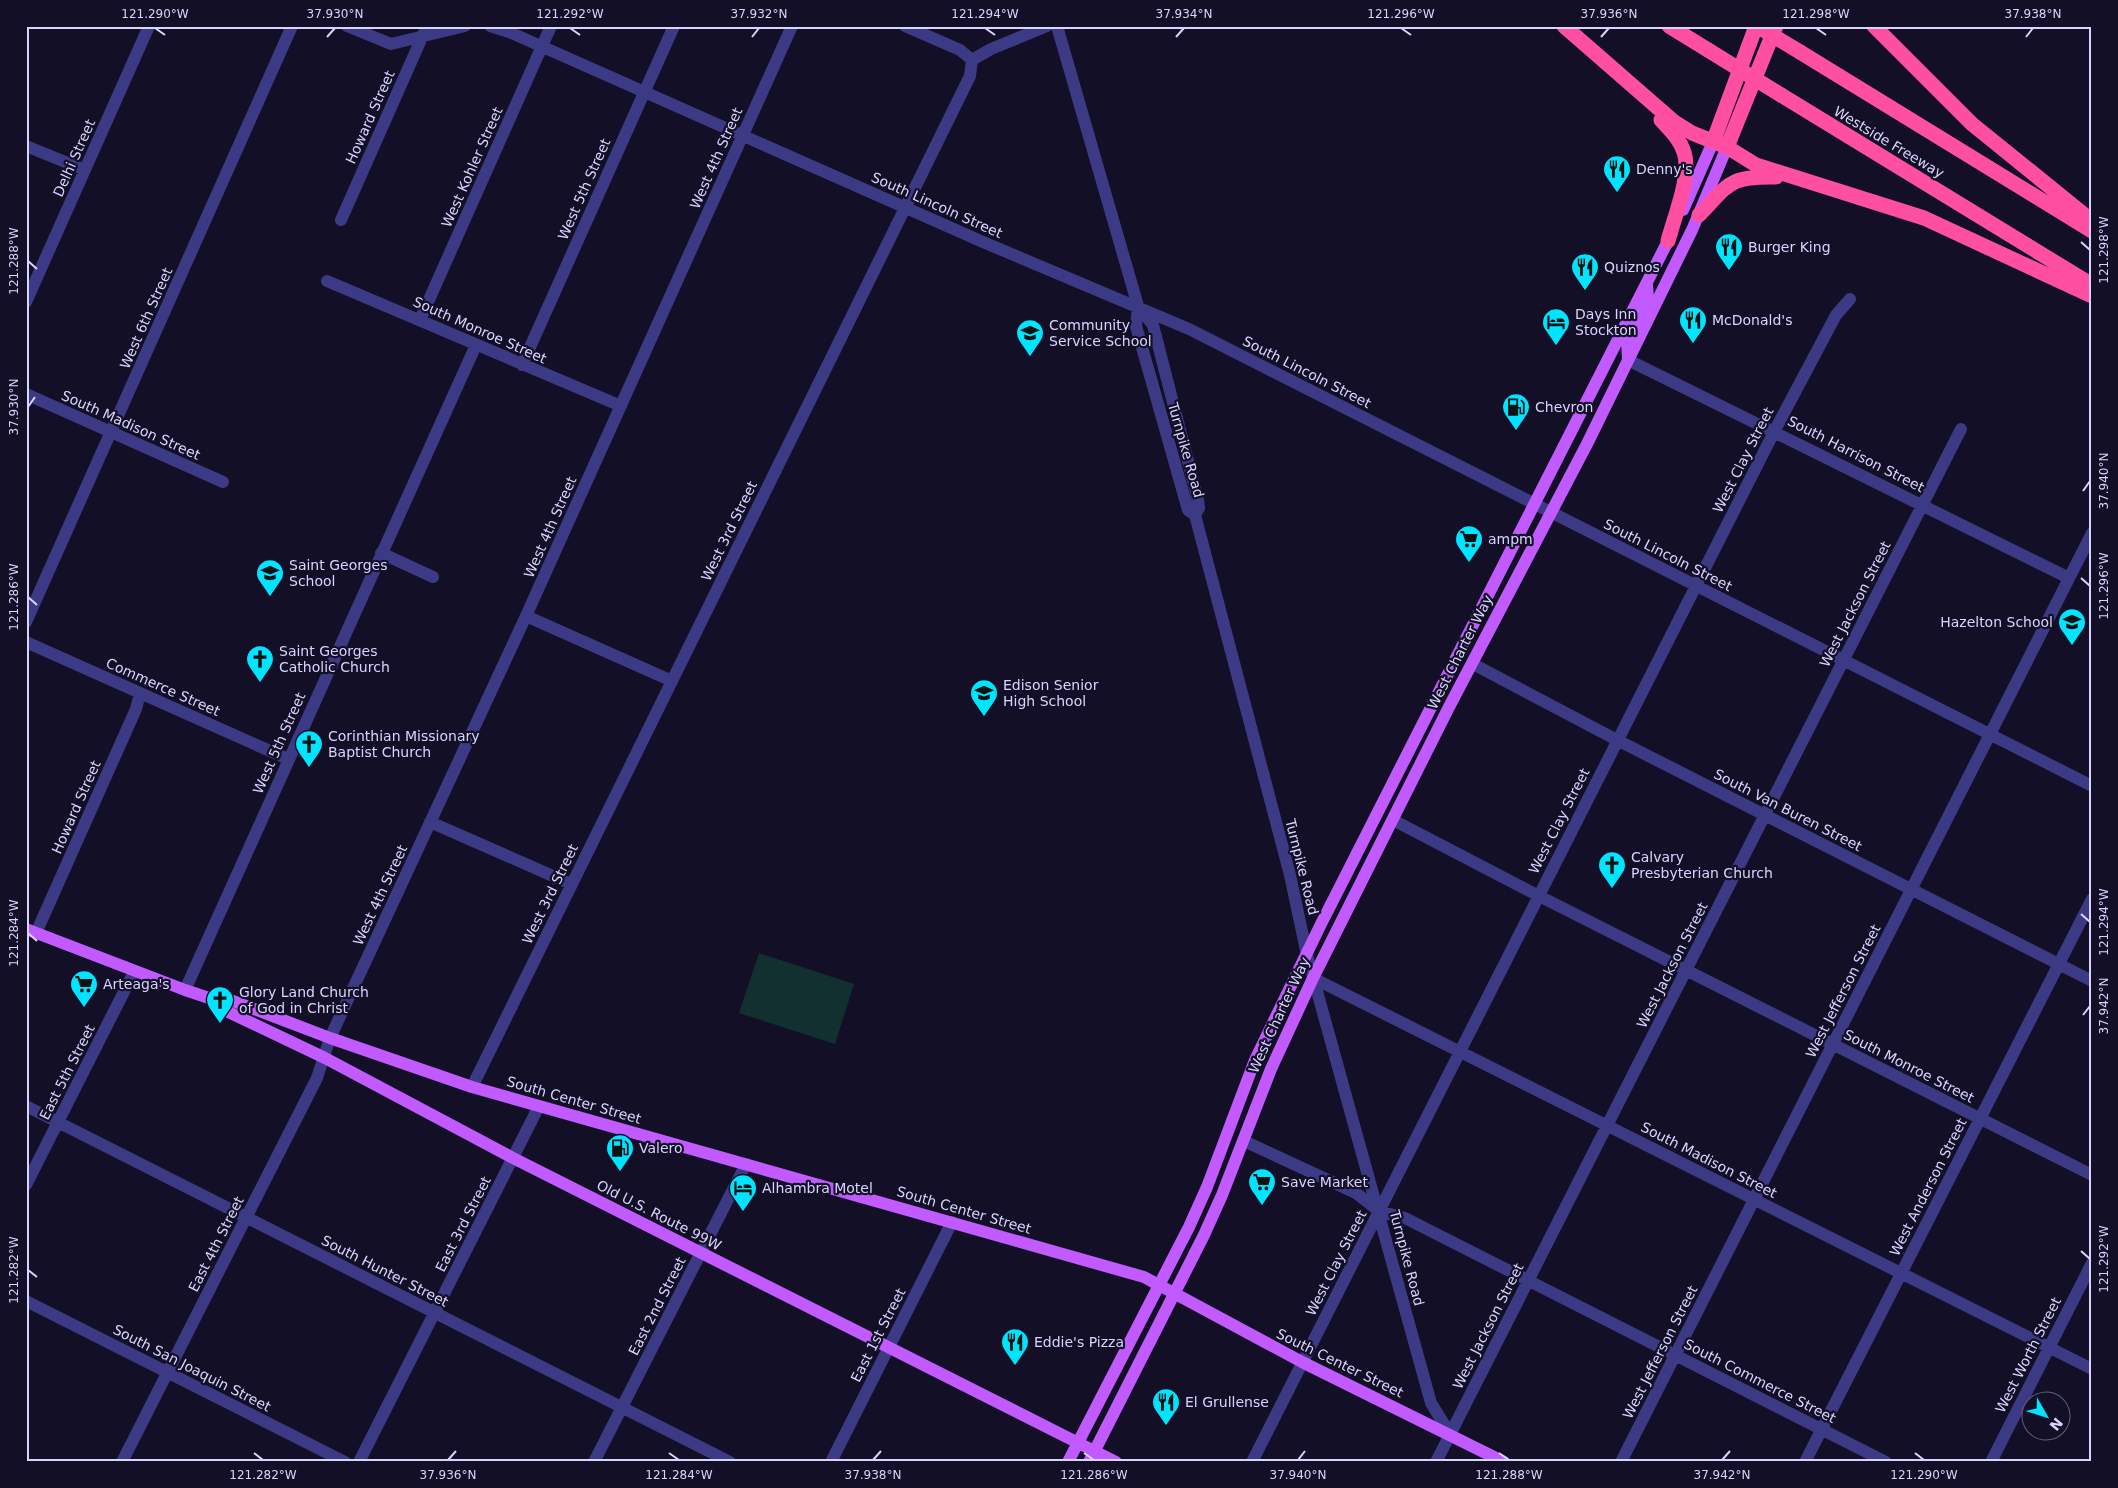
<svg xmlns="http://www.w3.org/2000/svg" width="2118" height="1488" viewBox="0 0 2118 1488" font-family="'DejaVu Sans',sans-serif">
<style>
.green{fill:#12302f}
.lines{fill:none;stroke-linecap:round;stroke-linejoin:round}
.minor{stroke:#3d3a85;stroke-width:12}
.major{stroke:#c25bff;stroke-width:12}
.highway{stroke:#ff4fa3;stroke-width:15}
.highway-bridge{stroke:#ff4fa3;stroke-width:15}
.ticks{fill:none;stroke:#d9d4ff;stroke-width:2}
.labels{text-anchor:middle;stroke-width:4.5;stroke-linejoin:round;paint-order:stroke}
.street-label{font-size:14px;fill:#d9d4ff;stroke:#130f26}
.poi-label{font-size:14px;fill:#d9d4ff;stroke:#130f26;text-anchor:start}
.neatline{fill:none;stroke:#d9d4ff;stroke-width:2}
.ticks-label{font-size:12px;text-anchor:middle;fill:#d9d4ff}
</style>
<rect width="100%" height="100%" fill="#130f26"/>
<!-- green -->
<path class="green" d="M759,953L854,984L835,1044L739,1013Z"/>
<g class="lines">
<!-- minor -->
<path class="minor" d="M347,26L391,44L465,26
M490,26L509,32L983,242L1189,329L2092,786
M905,26L960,50L972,60
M1057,26L1138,306L1153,325L1198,500L1199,508L1195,515
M26,146L85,170
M341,220L427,26
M327,281L621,406
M26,302L149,26
M1138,306L1136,326L1188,510L1195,515L1290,875L1307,955L1431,1403L1450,1434
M420,320L551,26
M1628,360L2069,578
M522,365L674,26
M26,394L223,482
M381,553L433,577
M526,616L672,681
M26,622L292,26
M26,642L288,759
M1473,664L1617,740L2092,981
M1393,820L1539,896L2092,1175
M430,822L571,884
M36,933L136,709L140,693
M1313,978L2092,1369
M185,990L476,345
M472,1087L970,76L972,60L991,49L1047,26
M26,1106L730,1462
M1244,1141L1356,1193L1379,1211L1405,1218L1886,1462
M26,1185L134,972
M26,1301L345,1462
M122,1462L317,1078L330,1038L526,616L792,26
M359,1462L539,1106
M594,1462L746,1164
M831,1462L952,1222
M1252,1462L1775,430L1836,315L1850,299
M1436,1462L1961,429
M1621,1462L2092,533
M1805,1462L2092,899
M1991,1462L2092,1263"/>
<!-- major -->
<path class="major" d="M1683,210L1713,142
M1628,360L1627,341L1648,300L1647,285
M26,929L185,990L212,999H228L330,1038L472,1087L1144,1277L1302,1362L1504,1462
M212,999L222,1009L325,1058L513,1158L1116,1462
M1068,1462L1189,1227L1207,1187L1255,1060L1321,924L1672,233
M1089,1462L1204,1235L1222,1195L1271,1069L1313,978L1449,707L1587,444L1692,230L1727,147"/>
<!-- highway -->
<path class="highway" d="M1564,26L1673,121L1692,133L1727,147L1756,165L1924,218L2092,296
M1669,26L1708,50
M1874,26L1972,124L2092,221
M1800,52L2092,231
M1781,95L2092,285
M1661,120C1670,130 1680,139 1684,152C1692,176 1674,217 1668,241
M1713,142L1756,26
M1727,147L1776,26
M1699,215C1730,183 1729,176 1776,177"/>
<!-- highway-bridge -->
<path class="highway-bridge" d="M1757,26L1800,52
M1708,50L1781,95"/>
</g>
<!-- ticks -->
<path class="ticks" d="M155,28L165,35M570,28L580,35M985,28L995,35M1401,28L1411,35M1816,28L1826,35M327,37L335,28M752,37L759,28M1176,37L1184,28M1601,37L1609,28M2026,37L2033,28M2081,242L2090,250M28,261L37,269M28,407L35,397M2083,491L2090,481M2081,578L2090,586M28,597L37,605M2081,914L2090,922M28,933L37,941M2083,1015L2090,1006M2081,1251L2090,1259M28,1270L37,1277M254,1453L263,1460M669,1453L679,1460M1084,1453L1094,1460M1499,1453L1509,1460M1915,1453L1924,1460M448,1460L456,1451M873,1460L881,1451M1298,1460L1305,1451M1722,1460L1730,1451"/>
<!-- icons -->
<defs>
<g id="restaurant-pin" transform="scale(1.4375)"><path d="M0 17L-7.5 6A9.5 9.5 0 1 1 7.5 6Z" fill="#00e5ff" stroke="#130f26"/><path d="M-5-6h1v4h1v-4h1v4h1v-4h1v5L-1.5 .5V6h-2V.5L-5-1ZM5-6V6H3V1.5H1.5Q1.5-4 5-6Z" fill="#111"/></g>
<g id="hotel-pin" transform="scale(1.4375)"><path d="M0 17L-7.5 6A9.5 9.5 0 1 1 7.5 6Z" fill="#00e5ff" stroke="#130f26"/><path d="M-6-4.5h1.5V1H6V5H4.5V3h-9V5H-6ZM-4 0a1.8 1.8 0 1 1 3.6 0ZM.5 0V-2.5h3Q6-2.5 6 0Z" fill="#111"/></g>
<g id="school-pin" transform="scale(1.4375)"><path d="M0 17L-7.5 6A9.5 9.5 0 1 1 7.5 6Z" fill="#00e5ff" stroke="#130f26"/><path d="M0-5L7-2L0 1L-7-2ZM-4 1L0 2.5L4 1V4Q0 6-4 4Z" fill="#111"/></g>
<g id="fuel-pin" transform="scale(1.4375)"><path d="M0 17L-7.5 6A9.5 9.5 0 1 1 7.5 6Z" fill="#00e5ff" stroke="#130f26"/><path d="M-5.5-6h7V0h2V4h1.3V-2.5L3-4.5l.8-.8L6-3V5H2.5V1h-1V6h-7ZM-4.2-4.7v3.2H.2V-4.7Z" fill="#111"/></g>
<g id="supermarket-pin" transform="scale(1.4375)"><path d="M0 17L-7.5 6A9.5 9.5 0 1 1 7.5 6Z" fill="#00e5ff" stroke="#130f26"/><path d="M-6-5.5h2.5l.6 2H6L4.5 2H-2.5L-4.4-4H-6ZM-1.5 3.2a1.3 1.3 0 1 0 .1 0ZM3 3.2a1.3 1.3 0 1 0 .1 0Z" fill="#111"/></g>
<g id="church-pin" transform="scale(1.4375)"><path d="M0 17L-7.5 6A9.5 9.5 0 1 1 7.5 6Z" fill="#00e5ff" stroke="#130f26"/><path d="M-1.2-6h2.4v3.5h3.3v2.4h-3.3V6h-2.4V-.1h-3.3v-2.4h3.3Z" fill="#111"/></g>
</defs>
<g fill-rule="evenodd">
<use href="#restaurant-pin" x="1617" y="169"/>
<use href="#restaurant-pin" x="1729" y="247"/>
<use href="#restaurant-pin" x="1585" y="267"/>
<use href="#restaurant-pin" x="1693" y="320"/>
<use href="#hotel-pin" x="1556" y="322"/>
<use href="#school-pin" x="1030" y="333"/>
<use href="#fuel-pin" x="1516" y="407"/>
<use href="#supermarket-pin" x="1469" y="539"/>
<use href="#school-pin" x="270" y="573"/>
<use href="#school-pin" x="2072" y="622"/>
<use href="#church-pin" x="260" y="659"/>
<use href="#school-pin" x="984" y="693"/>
<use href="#church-pin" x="309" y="744"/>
<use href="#church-pin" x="1612" y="865"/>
<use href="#supermarket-pin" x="84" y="984"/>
<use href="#church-pin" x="220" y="1000"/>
<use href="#fuel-pin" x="620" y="1148"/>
<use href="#supermarket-pin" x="1262" y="1182"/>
<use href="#hotel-pin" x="743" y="1188"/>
<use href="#restaurant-pin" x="1015" y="1342"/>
<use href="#restaurant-pin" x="1166" y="1402"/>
</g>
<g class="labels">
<!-- street labels -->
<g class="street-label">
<text transform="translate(370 117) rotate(-66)" y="5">Howard Street</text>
<text transform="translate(1889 142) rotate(31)" y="5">Westside Freeway</text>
<text transform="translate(74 158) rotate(-66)" y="5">Delhi Street</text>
<text transform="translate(716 158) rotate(-66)" y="5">West 4th Street</text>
<text transform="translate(472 167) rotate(-66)" y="5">West Kohler Street</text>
<text transform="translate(584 189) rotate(-66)" y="5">West 5th Street</text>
<text transform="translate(937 205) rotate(24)" y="5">South Lincoln Street</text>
<text transform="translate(146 318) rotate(-66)" y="5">West 6th Street</text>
<text transform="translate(480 330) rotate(24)" y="5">South Monroe Street</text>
<text transform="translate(1307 372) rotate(27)" y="5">South Lincoln Street</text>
<text transform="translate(131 425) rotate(24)" y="5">South Madison Street</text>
<text transform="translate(1186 450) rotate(74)" y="5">Turnpike Road</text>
<text transform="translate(1856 454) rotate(27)" y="5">South Harrison Street</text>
<text transform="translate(1743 460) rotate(-63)" y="5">West Clay Street</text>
<text transform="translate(550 527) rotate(-66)" y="5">West 4th Street</text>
<text transform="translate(729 531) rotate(-64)" y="5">West 3rd Street</text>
<text transform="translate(1668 555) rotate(27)" y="5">South Lincoln Street</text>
<text transform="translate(1855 604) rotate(-63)" y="5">West Jackson Street</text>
<text transform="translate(1460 652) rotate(-63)" y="5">West Charter Way</text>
<text transform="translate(163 687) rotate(24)" y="5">Commerce Street</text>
<text transform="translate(279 743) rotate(-66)" y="5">West 5th Street</text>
<text transform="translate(76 807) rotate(-66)" y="5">Howard Street</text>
<text transform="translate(1788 810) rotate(27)" y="5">South Van Buren Street</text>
<text transform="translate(1559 821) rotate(-63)" y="5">West Clay Street</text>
<text transform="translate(1302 867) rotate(76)" y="5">Turnpike Road</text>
<text transform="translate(550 894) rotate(-64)" y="5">West 3rd Street</text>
<text transform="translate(380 895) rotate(-65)" y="5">West 4th Street</text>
<text transform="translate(1672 965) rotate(-63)" y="5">West Jackson Street</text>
<text transform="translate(1843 991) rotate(-63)" y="5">West Jefferson Street</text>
<text transform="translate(1279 1015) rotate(-65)" y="5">West Charter Way</text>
<text transform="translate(1909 1066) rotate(27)" y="5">South Monroe Street</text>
<text transform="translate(67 1072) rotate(-63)" y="5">East 5th Street</text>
<text transform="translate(574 1100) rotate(16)" y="5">South Center Street</text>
<text transform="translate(1709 1160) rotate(27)" y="5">South Madison Street</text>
<text transform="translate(1928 1187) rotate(-63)" y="5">West Anderson Street</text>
<text transform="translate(964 1210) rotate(16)" y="5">South Center Street</text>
<text transform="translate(659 1215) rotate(27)" y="5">Old U.S. Route 99W</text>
<text transform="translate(463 1224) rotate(-63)" y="5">East 3rd Street</text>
<text transform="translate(216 1244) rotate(-63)" y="5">East 4th Street</text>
<text transform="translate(1407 1258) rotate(75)" y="5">Turnpike Road</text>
<text transform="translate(1336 1263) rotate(-63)" y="5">West Clay Street</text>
<text transform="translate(385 1271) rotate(27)" y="5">South Hunter Street</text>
<text transform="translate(657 1306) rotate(-63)" y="5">East 2nd Street</text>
<text transform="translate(1488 1326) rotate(-63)" y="5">West Jackson Street</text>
<text transform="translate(878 1335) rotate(-63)" y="5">East 1st Street</text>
<text transform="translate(1660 1352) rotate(-63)" y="5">West Jefferson Street</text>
<text transform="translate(2028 1355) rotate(-63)" y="5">West Worth Street</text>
<text transform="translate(1340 1363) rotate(26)" y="5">South Center Street</text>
<text transform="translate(192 1368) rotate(27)" y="5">South San Joaquin Street</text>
<text transform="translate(1760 1381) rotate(27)" y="5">South Commerce Street</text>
</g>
<!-- poi labels -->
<g class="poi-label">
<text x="1636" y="174">Denny's</text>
<text x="1748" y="252">Burger King</text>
<text x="1604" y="272">Quiznos</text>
<text x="1575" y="319">Days Inn<tspan x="1575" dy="16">Stockton</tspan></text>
<text x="1712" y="325">McDonald's</text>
<text x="1049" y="330">Community<tspan x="1049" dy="16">Service School</tspan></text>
<text x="1535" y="412">Chevron</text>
<text x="1488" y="544">ampm</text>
<text x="289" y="570">Saint Georges<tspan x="289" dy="16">School</tspan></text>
<text x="2053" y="627" text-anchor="end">Hazelton School</text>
<text x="279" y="656">Saint Georges<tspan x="279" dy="16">Catholic Church</tspan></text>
<text x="1003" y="690">Edison Senior<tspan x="1003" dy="16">High School</tspan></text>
<text x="328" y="741">Corinthian Missionary<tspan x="328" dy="16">Baptist Church</tspan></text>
<text x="1631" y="862">Calvary<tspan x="1631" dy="16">Presbyterian Church</tspan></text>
<text x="103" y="989">Arteaga's</text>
<text x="239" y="997">Glory Land Church<tspan x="239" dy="16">of God in Christ</tspan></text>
<text x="639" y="1153">Valero</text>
<text x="1281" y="1187">Save Market</text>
<text x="762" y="1193">Alhambra Motel</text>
<text x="1034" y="1347">Eddie's Pizza</text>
<text x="1185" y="1407">El Grullense</text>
</g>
</g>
<!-- border -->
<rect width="2118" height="1488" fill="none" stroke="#130f26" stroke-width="55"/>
<!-- north arrow -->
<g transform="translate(2046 1416) rotate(129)"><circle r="24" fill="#130f26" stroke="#625e7d"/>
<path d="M0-4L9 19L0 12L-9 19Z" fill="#00e5ff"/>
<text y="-8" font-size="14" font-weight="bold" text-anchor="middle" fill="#d9d4ff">N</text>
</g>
<rect x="28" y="28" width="2062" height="1432" class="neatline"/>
<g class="ticks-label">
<text x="155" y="18">121.290°W</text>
<text x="335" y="18">37.930°N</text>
<text x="570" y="18">121.292°W</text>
<text x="759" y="18">37.932°N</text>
<text x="985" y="18">121.294°W</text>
<text x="1184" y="18">37.934°N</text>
<text x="1401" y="18">121.296°W</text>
<text x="1609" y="18">37.936°N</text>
<text x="1816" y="18">121.298°W</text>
<text x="2033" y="18">37.938°N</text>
<text transform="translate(2104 250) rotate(-90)" y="4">121.298°W</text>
<text transform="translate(14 261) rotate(-90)" y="4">121.288°W</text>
<text transform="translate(14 407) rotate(-90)" y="4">37.930°N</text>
<text transform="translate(2104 481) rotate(-90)" y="4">37.940°N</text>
<text transform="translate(2104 586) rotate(-90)" y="4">121.296°W</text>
<text transform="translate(14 597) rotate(-90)" y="4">121.286°W</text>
<text transform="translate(2104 922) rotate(-90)" y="4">121.294°W</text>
<text transform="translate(14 933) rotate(-90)" y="4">121.284°W</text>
<text transform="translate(2104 1006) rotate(-90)" y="4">37.942°N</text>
<text transform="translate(2104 1259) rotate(-90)" y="4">121.292°W</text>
<text transform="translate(14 1270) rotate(-90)" y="4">121.282°W</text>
<text x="263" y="1479">121.282°W</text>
<text x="448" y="1479">37.936°N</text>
<text x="679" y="1479">121.284°W</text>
<text x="873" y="1479">37.938°N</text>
<text x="1094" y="1479">121.286°W</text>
<text x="1298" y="1479">37.940°N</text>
<text x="1509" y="1479">121.288°W</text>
<text x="1722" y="1479">37.942°N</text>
<text x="1924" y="1479">121.290°W</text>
</g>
</svg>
